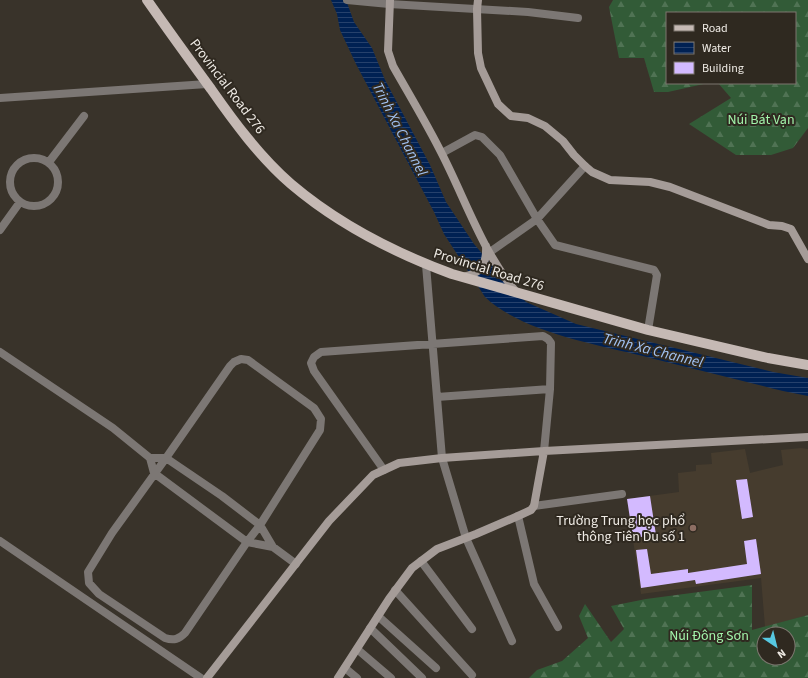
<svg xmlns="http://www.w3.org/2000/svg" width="808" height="678" viewBox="0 0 808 678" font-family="'Source Sans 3',sans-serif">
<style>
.built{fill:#463c2e}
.forest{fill:url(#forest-firs);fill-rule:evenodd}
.water{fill:url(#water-rules)}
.building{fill:#d3baff}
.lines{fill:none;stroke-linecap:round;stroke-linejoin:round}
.street{stroke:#7c7774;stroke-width:8}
.secondary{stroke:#a59c98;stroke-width:8}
.primary{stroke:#c5b9b4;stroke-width:10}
.education-dot{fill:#8d6e63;stroke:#2f2920;stroke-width:1.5}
.labels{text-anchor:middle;stroke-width:4;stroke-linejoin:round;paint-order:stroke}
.street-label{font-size:14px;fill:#efebe5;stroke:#2f2920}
.park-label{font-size:14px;fill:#a2f4aa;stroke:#2f2920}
.poi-label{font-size:14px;fill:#efebe5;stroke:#2f2920;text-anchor:end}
.water-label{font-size:15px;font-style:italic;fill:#a1c2f2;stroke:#2f2920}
</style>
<defs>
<pattern id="forest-firs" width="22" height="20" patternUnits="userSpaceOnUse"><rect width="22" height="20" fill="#325b37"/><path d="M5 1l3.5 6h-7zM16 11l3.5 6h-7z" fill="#507354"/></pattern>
<pattern id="water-rules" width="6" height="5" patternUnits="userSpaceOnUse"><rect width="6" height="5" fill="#002153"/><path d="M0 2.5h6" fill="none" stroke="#26416c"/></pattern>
</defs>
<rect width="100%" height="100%" fill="#39332a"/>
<!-- built -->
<path class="built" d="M801,448L808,449V615L765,627L761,578L641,594L627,499L679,492L678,473L696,471V465L712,464L711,453L745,449L750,473L783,465L781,450Z"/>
<!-- forest -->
<path class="forest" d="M613,0H808V128L793,148L771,155H736L689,124L731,98L718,83H795V13H667V83H708L668,92H654L644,58H619L609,7Z
M752,585V630L808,615V678H529L537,670L562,661L588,638L579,616L585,604L611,642L624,629L611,606L646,599ZM764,634H788V658H764Z"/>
<!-- water -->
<path class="water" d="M331,0H346L354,22L372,48L385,80L430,165L446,202L474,244L507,283L526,302L576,324L773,372L808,378V396L783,391C736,379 690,368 643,356C595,344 522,332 485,297L444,234L434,212L356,64L340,30L337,14Z"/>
<!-- building -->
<path class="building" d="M747,479L753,517L742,519L736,480Z
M650,496L656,535L633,538L627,499Z
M756,539L761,574L696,584L695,580L641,588L636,550L647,549L651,574L688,569V573L747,564L744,541Z"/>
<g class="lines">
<!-- street -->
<path class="street" d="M347,0L389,4L528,12L578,18
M0,98L207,84
M442,153L475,135L482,137L500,155L537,219L555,245L654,270L657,275L648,330
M10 182a24 24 0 1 1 48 0a24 24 0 1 1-48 0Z
M49,162L84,116
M0,230L20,202
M490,252L537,219L585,166
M426,265L442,458L466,538L512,641
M0,352L113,428L150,458L154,473L247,542L273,547L296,564
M241,359L248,360L314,408L321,419L320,430L260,525L247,542L185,633C179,639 174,641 165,638L99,594L89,583L88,572L112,533L166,458L230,366L234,362Z
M437,397L550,389
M150,458H166L222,496L260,525L273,547
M384,470L314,371L311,363L314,357L321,352L543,336L548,339L551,343L550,389L544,451
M534,506L622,494
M518,516L534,584L558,627
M0,541L201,678
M421,561L472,629
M395,590L472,675
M378,616L436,668
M370,628L422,678
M357,649L391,678
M345,668L357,678"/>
<!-- secondary -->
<path class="secondary" d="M390,0L388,51L393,66C410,96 427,124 442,154C466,201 483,253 517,293
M478,0L477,9L478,53L481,68L498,104L511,116L528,118L545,126L563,141L574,155L585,166L592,172L610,180L650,182L670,187L769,225L782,226L791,229L808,259
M462,277C481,274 487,264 486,246
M207,678L329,521L373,475L399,463L442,458L544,451L808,437
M338,678L389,599L412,568L437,549L476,534L518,516L531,510L534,506L544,451"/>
<!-- primary -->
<path class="primary" d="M147,0C168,30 189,59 211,89C234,122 260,157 291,184C338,224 395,253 452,274L648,330L768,358L808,365"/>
</g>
<!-- markers -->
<circle class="education-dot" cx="693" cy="528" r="4"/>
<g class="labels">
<!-- street labels -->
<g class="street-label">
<text transform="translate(228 86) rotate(53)" y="5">Provincial Road 276</text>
<text transform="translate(489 269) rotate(17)" y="5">Provincial Road 276</text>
</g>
<!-- park labels -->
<g class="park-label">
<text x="761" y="124">Núi Bát Vạn</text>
<text x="709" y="640">Núi Đông Sơn</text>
</g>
<!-- poi labels -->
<g class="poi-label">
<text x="685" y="525">Trường Trung học phổ<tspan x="685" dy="16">thông Tiên Du số 1</tspan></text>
</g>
<!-- water labels -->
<g class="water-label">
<text transform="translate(400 129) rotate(63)" y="5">Trinh Xa Channel</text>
<text transform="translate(653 350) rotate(14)" y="5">Trinh Xa Channel</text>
</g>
</g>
<!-- legend -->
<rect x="666" y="12" width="130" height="72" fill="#2f2920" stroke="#7c776f"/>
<rect x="674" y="25" width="20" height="6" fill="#c5b9b4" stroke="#7c776f"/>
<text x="702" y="32" font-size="12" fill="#efebe5">Road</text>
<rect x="674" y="42" width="20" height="12" fill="url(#water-rules)" stroke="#7c776f"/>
<text x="702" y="52" font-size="12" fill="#efebe5">Water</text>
<rect x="674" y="62" width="20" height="12" fill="#d3baff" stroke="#7c776f"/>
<text x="702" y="72" font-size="12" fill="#efebe5">Building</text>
<!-- north arrow -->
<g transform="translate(776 646) rotate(145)"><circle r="19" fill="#2f2920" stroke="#7c776f"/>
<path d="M0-3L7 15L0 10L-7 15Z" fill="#57c9e2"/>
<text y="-6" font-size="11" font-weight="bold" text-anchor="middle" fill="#efebe5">N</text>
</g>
</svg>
